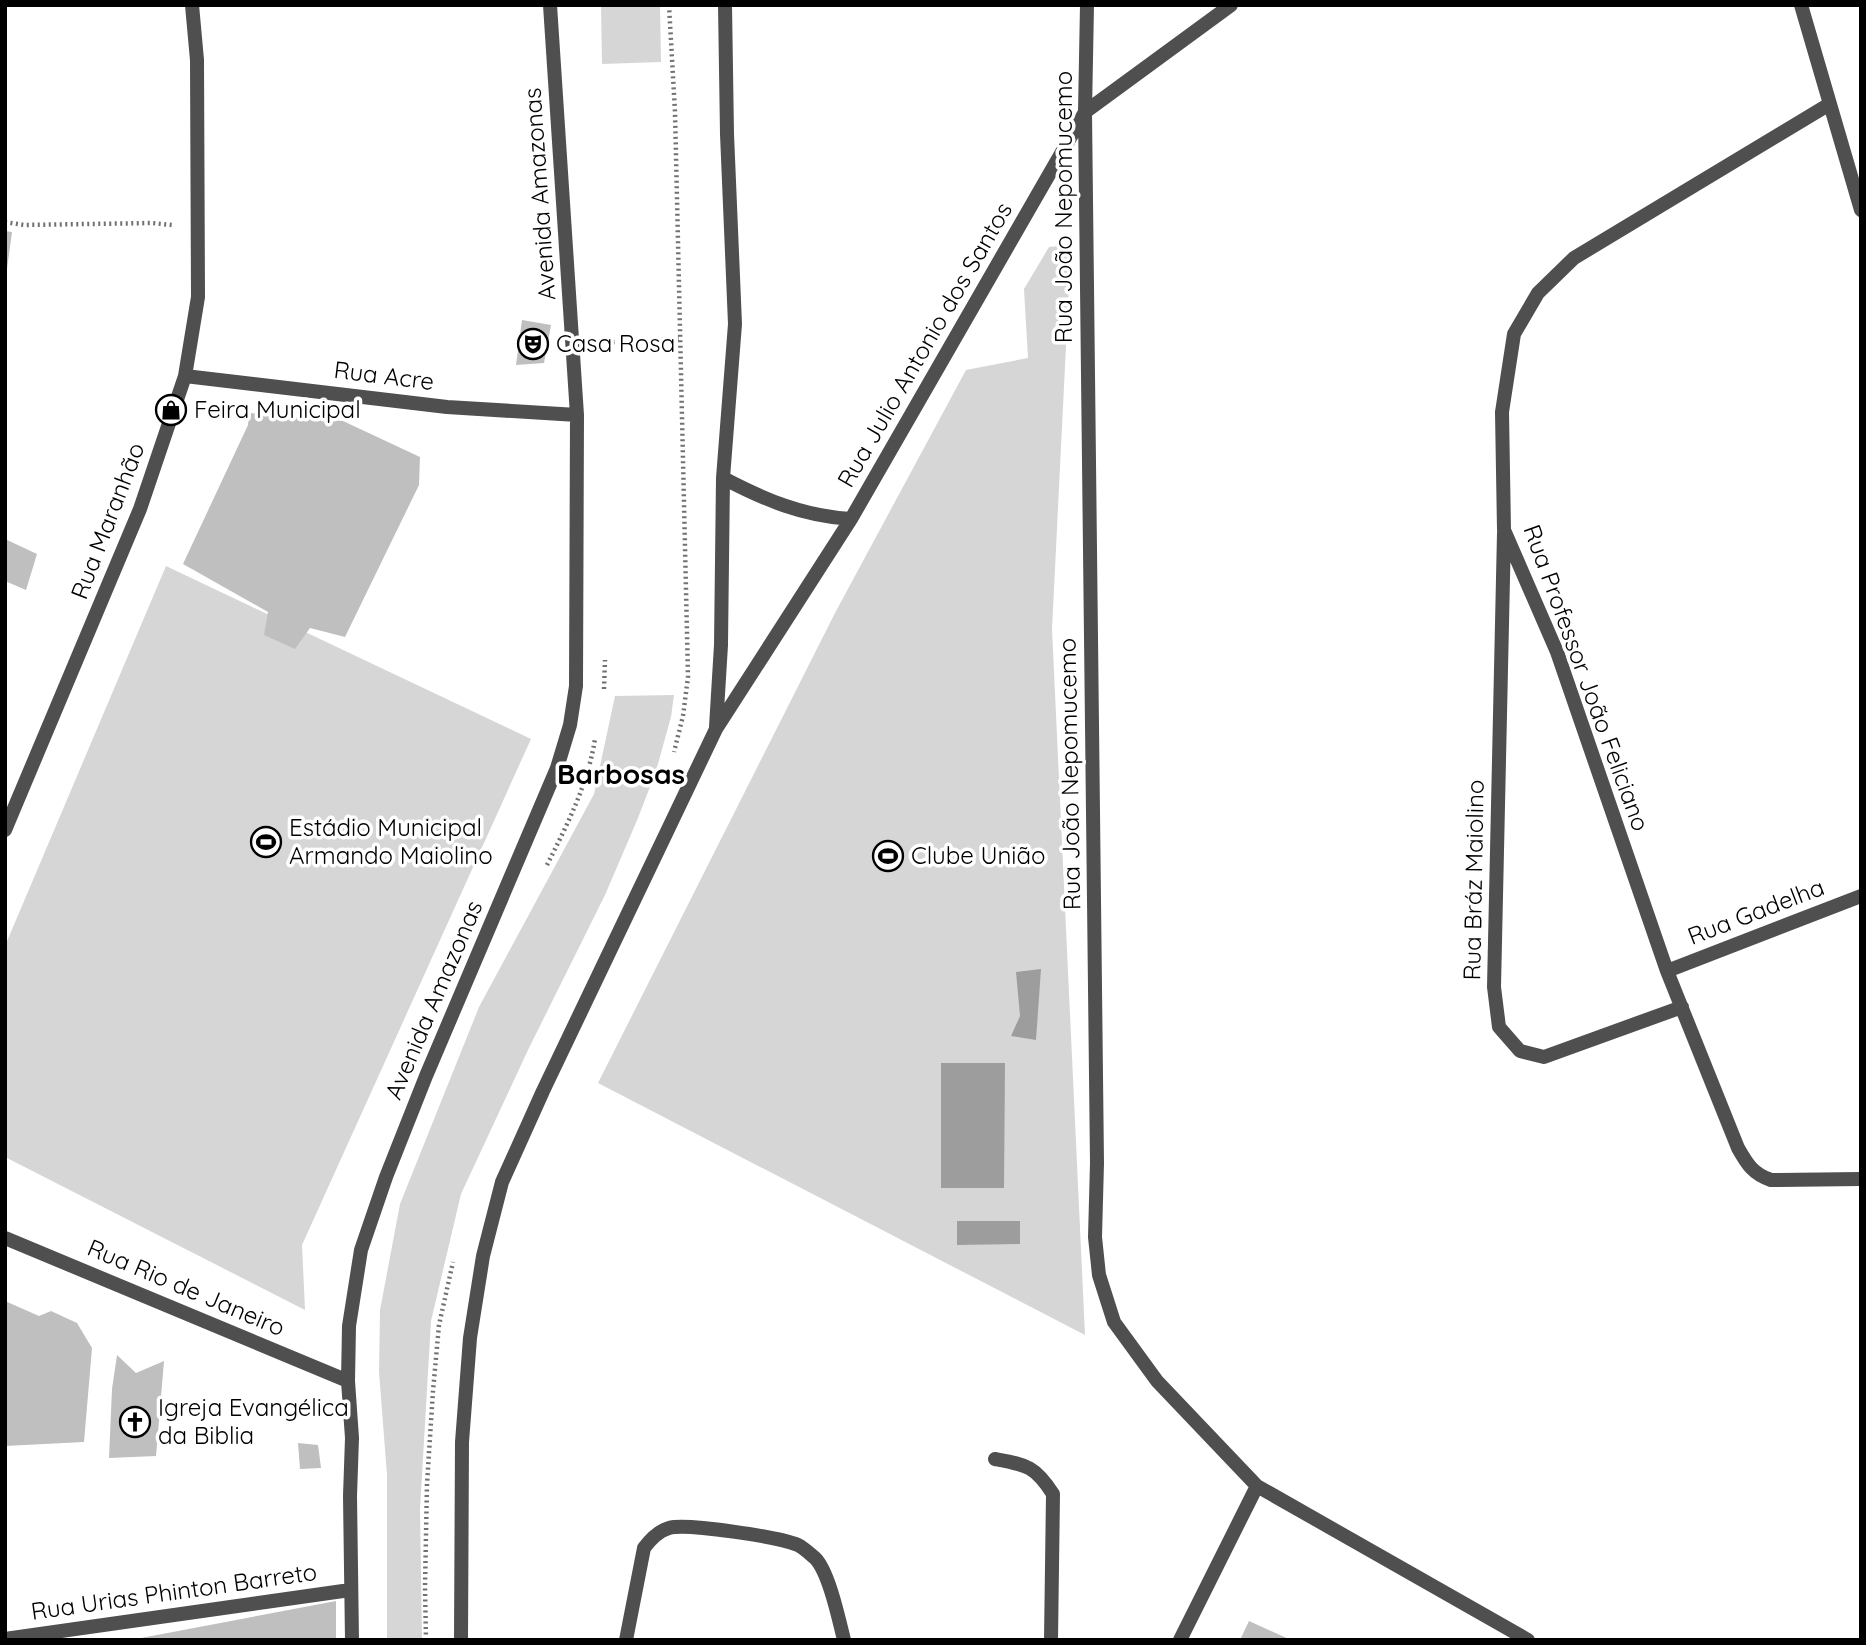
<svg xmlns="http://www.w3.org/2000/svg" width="1866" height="1645" viewBox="0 0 1866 1645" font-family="Quicksand,sans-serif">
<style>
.green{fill:#d6d6d6}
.water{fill:#9d9d9d}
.building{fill:#bfbfbf}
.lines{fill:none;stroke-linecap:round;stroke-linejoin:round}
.path{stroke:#717171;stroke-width:4.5;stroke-dasharray:2 3.5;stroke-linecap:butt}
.lane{stroke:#4f4f4f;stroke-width:14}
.street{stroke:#4f4f4f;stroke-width:14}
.labels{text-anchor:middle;stroke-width:7;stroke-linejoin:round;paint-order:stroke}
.street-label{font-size:24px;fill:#000;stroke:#fff}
.poi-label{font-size:24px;fill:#000;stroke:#fff;text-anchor:start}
.quarter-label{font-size:28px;font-weight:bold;fill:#000;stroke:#fff}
</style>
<rect width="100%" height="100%" fill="#fff"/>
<!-- green -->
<path class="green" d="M601,5H660L661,62L602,64Z
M1071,245L1052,629L1085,1335L598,1083L835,613L966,370L1028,358L1024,289L1049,247Z
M166,566L531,739L302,1245L305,1310L5,1157V946Z
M674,695L671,717L656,771L638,818L605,895L528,1050L461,1194L431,1321L420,1509L422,1640H387V1475L379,1372L380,1310L400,1204L479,1007L594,794L615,696Z"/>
<!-- water -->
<path class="water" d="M1041,969L1036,1040L1011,1036L1020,1016L1016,972Z
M941,1063H1005L1004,1188H941Z
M957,1221H1020V1244L957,1245Z"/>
<!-- building -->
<path class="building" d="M5,231L12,232L7,269H5Z
M522,320L551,325L544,363L516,365Z
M249,413L343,421L420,457L419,485L345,637L310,628L295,649L264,635L268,612L183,564L248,425Z
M5,539L37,554L26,590L5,581Z
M5,1301L39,1316L51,1311L77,1323L92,1348L84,1442L5,1446Z
M117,1355L136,1373L164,1361L156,1456L109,1458L112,1389Z
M298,1443L318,1445L321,1468L300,1469Z
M336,1601V1640H142L141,1638Z
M1249,1621L1291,1640H1240Z"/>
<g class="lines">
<!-- path -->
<path class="path" d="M669,5L675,112L688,677L683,716L674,752
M5,222L24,225L152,223L172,225
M596,343L679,339
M604,689L605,660
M547,865C567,825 588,784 595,739
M426,1640L425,1587L427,1484L433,1391L439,1325L453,1262"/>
<!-- lane -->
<path class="lane" d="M995,1459C1027,1465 1035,1466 1053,1494L1051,1640
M626,1640L644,1548C650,1540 658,1531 669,1528C687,1523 779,1537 798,1545C804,1548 810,1554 815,1558C829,1572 839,1620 844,1640"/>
<!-- street -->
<path class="street" d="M1087,5L1085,112L1097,1163L1095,1237L1099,1275L1114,1322L1157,1381L1257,1486L1528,1640
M1801,5L1861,210
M1828,105L1574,258L1538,293L1514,334L1502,412L1504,530L1557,652L1667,971L1738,1148C1747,1164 1753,1174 1771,1180L1861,1179
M185,376L447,407L577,415
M723,478C765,500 803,516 851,519
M1504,533L1494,987L1499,1027L1520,1051L1544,1057L1682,1007
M716,727L721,645L723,478L735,324L727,134L725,5
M5,830L140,509L185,376L198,297L197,60L192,5
M1667,971L1861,896
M5,1238L348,1381
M5,1639L350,1590
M352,1640L350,1496L352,1438L348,1381L349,1326L361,1250L386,1177L426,1076L557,768L570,725L576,686L577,415L550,5
M461,1640L462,1442L470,1338L483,1256L502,1182L543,1091L716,729L851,519L1085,112L1231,5
M1180,1640L1257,1486"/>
</g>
<!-- icons -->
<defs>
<g id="theatre-ring" transform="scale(1.575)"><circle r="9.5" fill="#fff" stroke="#000" stroke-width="1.5"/><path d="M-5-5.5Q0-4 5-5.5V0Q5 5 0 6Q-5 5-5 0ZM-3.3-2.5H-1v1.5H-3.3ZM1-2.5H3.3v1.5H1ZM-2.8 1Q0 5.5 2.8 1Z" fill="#000"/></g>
<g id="shop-ring" transform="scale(1.575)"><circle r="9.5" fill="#fff" stroke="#000" stroke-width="1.5"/><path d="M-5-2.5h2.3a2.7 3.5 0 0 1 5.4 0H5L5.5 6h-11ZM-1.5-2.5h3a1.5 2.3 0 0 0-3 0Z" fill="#000"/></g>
<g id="stadium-ring" transform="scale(1.575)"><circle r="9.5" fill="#fff" stroke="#000" stroke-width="1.5"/><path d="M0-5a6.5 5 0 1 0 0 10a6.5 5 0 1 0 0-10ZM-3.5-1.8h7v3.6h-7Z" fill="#000"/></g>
<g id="church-ring" transform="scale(1.575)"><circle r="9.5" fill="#fff" stroke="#000" stroke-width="1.5"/><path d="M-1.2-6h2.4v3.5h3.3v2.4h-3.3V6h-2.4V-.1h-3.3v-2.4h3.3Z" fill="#000"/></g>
</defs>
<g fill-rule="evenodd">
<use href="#theatre-ring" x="533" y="344"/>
<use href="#shop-ring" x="171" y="410"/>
<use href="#stadium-ring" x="266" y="842"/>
<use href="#stadium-ring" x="888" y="856"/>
<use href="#church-ring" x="135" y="1422"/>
</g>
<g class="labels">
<!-- street labels -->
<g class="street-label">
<text transform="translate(540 194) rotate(-94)" y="8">Avenida Amazonas</text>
<text transform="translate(1064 207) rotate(-90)" y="8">Rua João Nepomucemo</text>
<text transform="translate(925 345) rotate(-60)" y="8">Rua Julio Antonio dos Santos</text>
<text transform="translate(384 376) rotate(7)" y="8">Rua Acre</text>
<text transform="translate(108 521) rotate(-69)" y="8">Rua Maranhão</text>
<text transform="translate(1586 678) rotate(70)" y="8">Rua Professor João Feliciano</text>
<text transform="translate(1070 774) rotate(-91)" y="8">Rua João Nepomucemo</text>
<text transform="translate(1474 880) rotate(-89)" y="8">Rua Bráz Maiolino</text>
<text transform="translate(1756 912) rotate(-21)" y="8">Rua Gadelha</text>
<text transform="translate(434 1000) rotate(-67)" y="8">Avenida Amazonas</text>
<text transform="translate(186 1288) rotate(23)" y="8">Rua Rio de Janeiro</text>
<text transform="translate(174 1592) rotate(-8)" y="8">Rua Urias Phinton Barreto</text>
</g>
<!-- poi labels -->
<g class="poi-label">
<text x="556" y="352">Casa Rosa</text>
<text x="194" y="418">Feira Municipal</text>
<text x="289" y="836">Estádio Municipal<tspan x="289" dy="28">Armando Maiolino</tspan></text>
<text x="911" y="864">Clube União</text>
<text x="158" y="1416">Igreja Evangélica<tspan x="158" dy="28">da Biblia</tspan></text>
</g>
<!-- quarter labels -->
<g class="quarter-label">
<text x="621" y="784">Barbosas</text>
</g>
</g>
<!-- border -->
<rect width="1866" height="1645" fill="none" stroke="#000000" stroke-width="14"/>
</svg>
